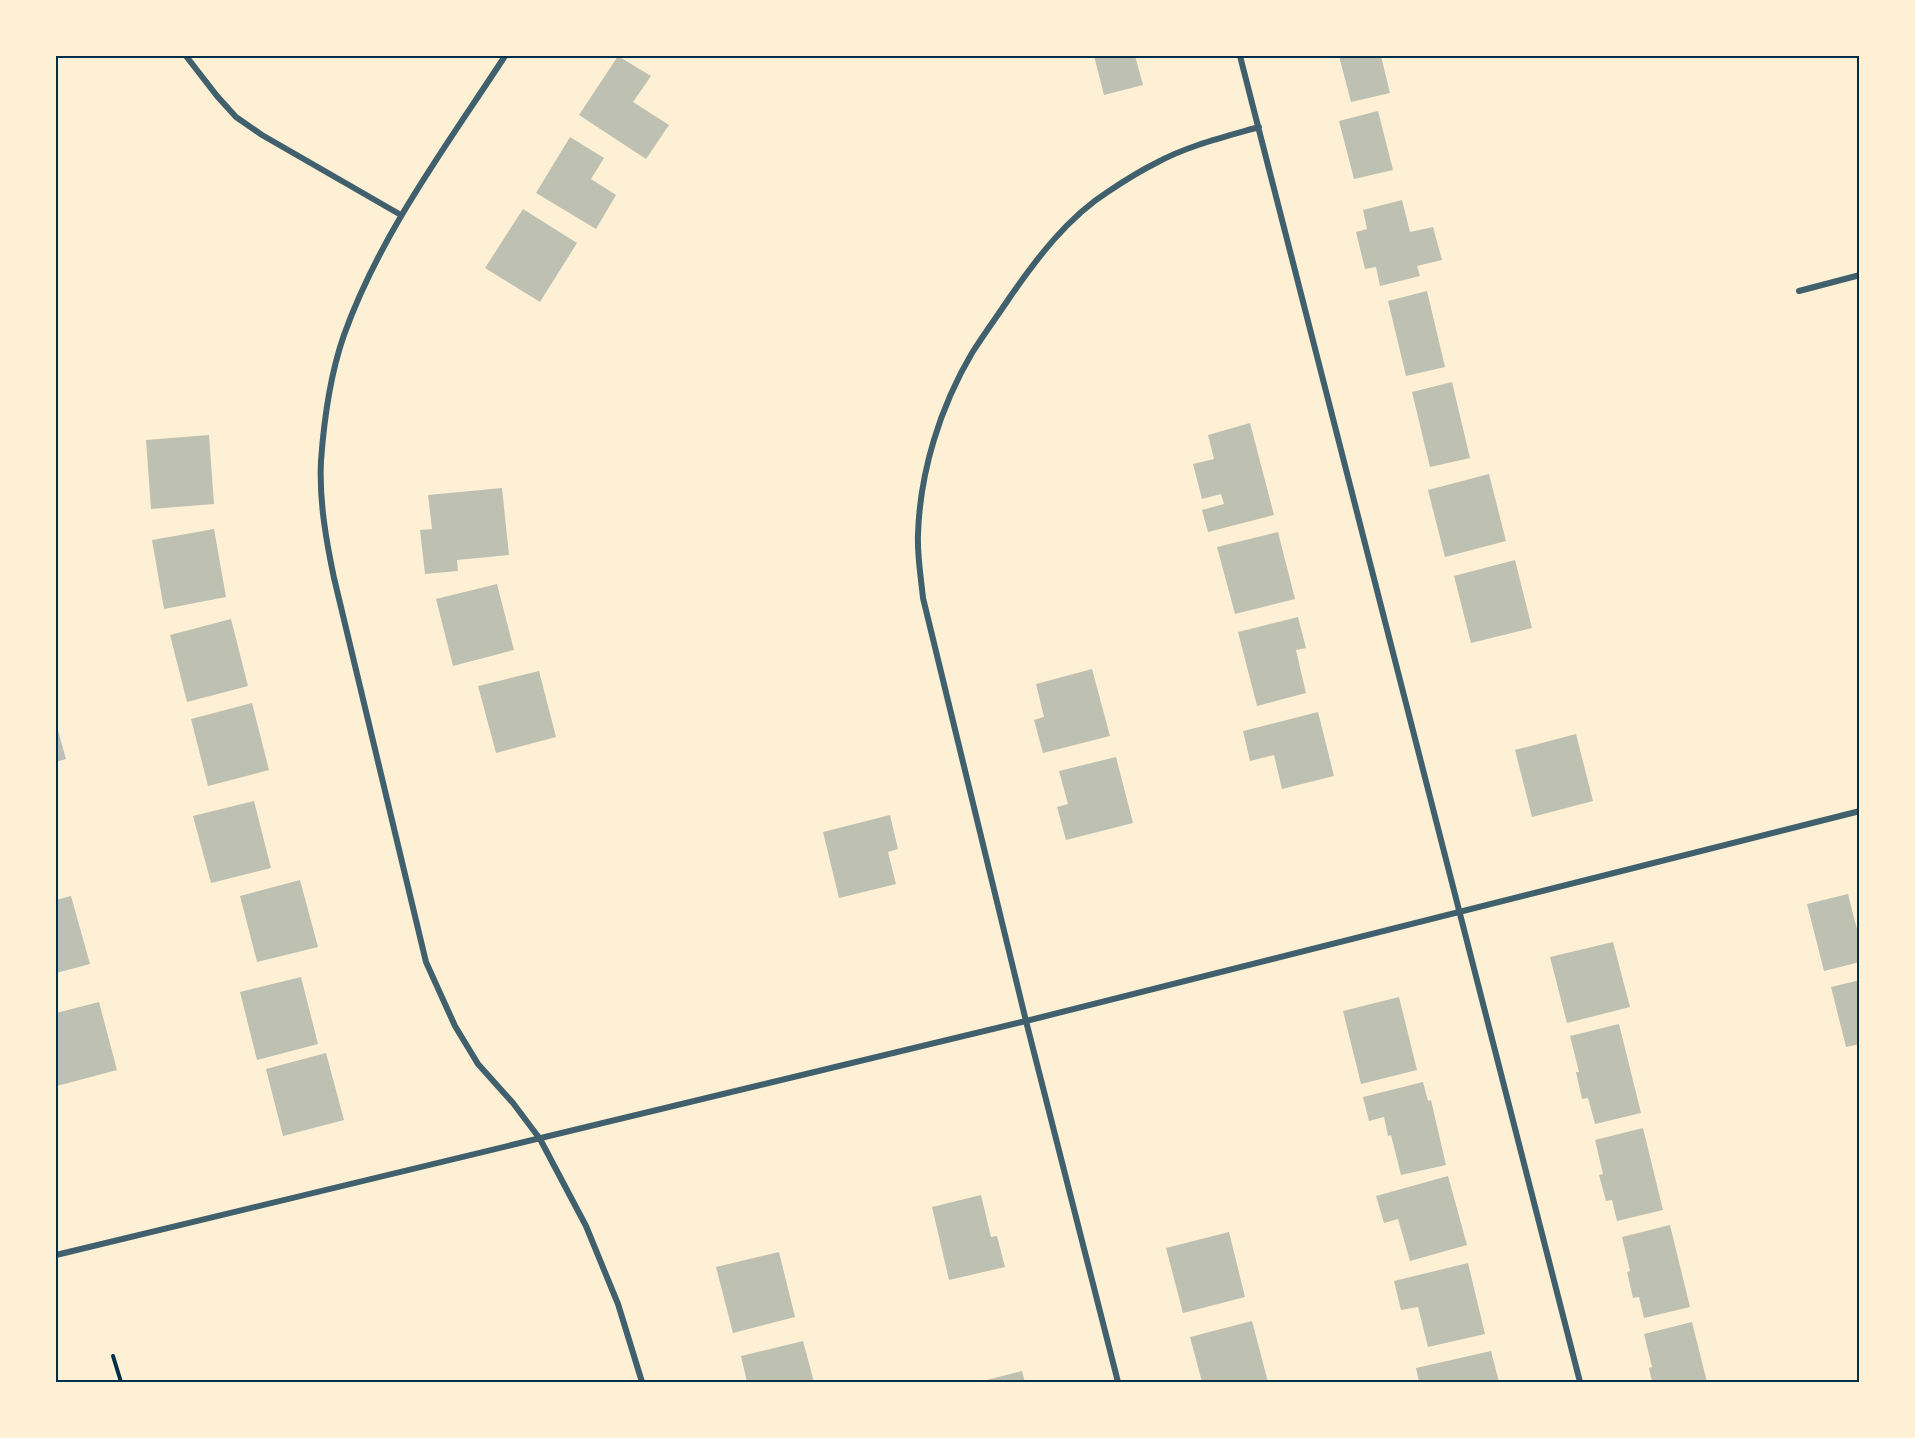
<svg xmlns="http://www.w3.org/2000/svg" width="1915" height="1438" viewBox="0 0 1915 1438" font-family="'Noto Sans',sans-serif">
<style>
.building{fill:#bec0b2}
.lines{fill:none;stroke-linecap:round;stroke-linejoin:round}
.path{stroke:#003049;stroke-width:4}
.minor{stroke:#3f606c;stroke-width:6}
.neatline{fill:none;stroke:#003049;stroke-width:2}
</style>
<rect width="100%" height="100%" fill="#fdf0d5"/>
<!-- building -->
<path class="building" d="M618,56L651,76L633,102L669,125L646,159L579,115Z
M1094,56H1135L1143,85L1104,95Z
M1339,56H1381L1390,93L1351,102Z
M1378,111L1393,170L1354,179L1339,121Z
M570,137L604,158L591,179L616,195L596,229L536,193Z
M1402,200L1410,232L1433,227L1442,260L1417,266L1420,276L1380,286L1376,267L1365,269L1356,232L1367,229L1363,210Z
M523,209L577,243L540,302L485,268Z
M1427,291L1445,367L1406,376L1388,301Z
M1452,382L1470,458L1430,467L1412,392Z
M1250,423L1274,515L1208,532L1202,510L1224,504L1221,494L1202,499L1193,464L1214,459L1208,435Z
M209,435L214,504L151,509L146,440Z
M1489,474L1506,541L1445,557L1428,490Z
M502,488L509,555L457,560L458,571L425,574L420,530L432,529L428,495Z
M214,529L226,597L164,609L152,540Z
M1278,532L1295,599L1235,614L1217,547Z
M1515,560L1532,628L1471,643L1454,576Z
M497,584L514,650L453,666L436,599Z
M1298,617L1306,648L1296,650L1306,693L1257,706L1238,632Z
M231,619L248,686L187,702L170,635Z
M1092,669L1110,736L1043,753L1034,720L1044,717L1036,684Z
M539,671L556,737L496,753L478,686Z
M252,703L269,770L208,786L191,719Z
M1318,712L1334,776L1282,789L1274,755L1250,761L1243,731Z
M56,723L66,759L56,762Z
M1576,734L1593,801L1532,817L1515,750Z
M1116,757L1133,823L1066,840L1057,807L1068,804L1059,771Z
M254,801L271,868L211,883L193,816Z
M890,815L898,849L888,852L896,884L839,898L823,832Z
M300,880L318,947L257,962L240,896Z
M1848,894L1860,941V962L1824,971L1807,904Z
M71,896L90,964L56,973V900Z
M1613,942L1630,1007L1567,1023L1550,957Z
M301,977L318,1044L257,1060L240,992Z
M1860,980V1044L1846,1047L1831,987Z
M1399,997L1417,1070L1361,1084L1343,1011Z
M99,1002L117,1070L57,1086L56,1013Z
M1619,1024L1641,1113L1595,1124L1588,1098L1582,1099L1576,1072H1579L1570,1036Z
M326,1053L344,1120L283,1136L266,1069Z
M1423,1082L1428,1101L1431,1100L1446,1165L1401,1175L1391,1135L1388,1136L1384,1117L1369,1121L1363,1097Z
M1643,1128L1663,1210L1617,1221L1612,1200L1606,1201L1599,1175L1603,1174L1595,1140Z
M1448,1176L1467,1245L1410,1261L1398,1219L1384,1223L1376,1196Z
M981,1195L991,1237L997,1236L1005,1267L949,1280L932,1207Z
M1670,1225L1690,1307L1644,1318L1639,1297L1633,1298L1627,1272L1630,1271L1622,1237Z
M1229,1232L1245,1297L1183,1313L1166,1248Z
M779,1252L795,1317L733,1333L716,1267Z
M1468,1263L1485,1334L1428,1347L1418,1307L1401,1310L1394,1281Z
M1252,1321L1268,1382H1202L1190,1337Z
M1692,1322L1707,1382H1652L1649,1368L1652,1367L1644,1334Z
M803,1341L814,1382H747L741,1356Z
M1491,1351L1499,1382H1419L1416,1368Z
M1022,1371L1025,1382H979Z"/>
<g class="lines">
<!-- path -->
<path class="path" d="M113,1356L121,1382"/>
<!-- minor -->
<path class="minor" d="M186,56L217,96L236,117L262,135L401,215
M505,56C447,145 380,234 344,335C330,375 324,419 321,461C319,500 326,540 334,578L426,962L455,1026L478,1064L513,1103L540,1139L586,1226L618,1304L642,1382
M1240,56L1580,1382
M1799,291L1860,275
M56,1255L1026,1021L1860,811
M1118,1382L1026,1021L923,598C921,577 917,556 918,534C920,472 940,407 972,353C984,334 998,315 1010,297C1037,258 1068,217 1109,191C1124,181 1140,171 1156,163C1187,146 1224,137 1259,127"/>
</g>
<!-- border -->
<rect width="1915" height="1438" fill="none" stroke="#fdf0d5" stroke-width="114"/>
<rect x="57" y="57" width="1801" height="1324" class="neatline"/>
</svg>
